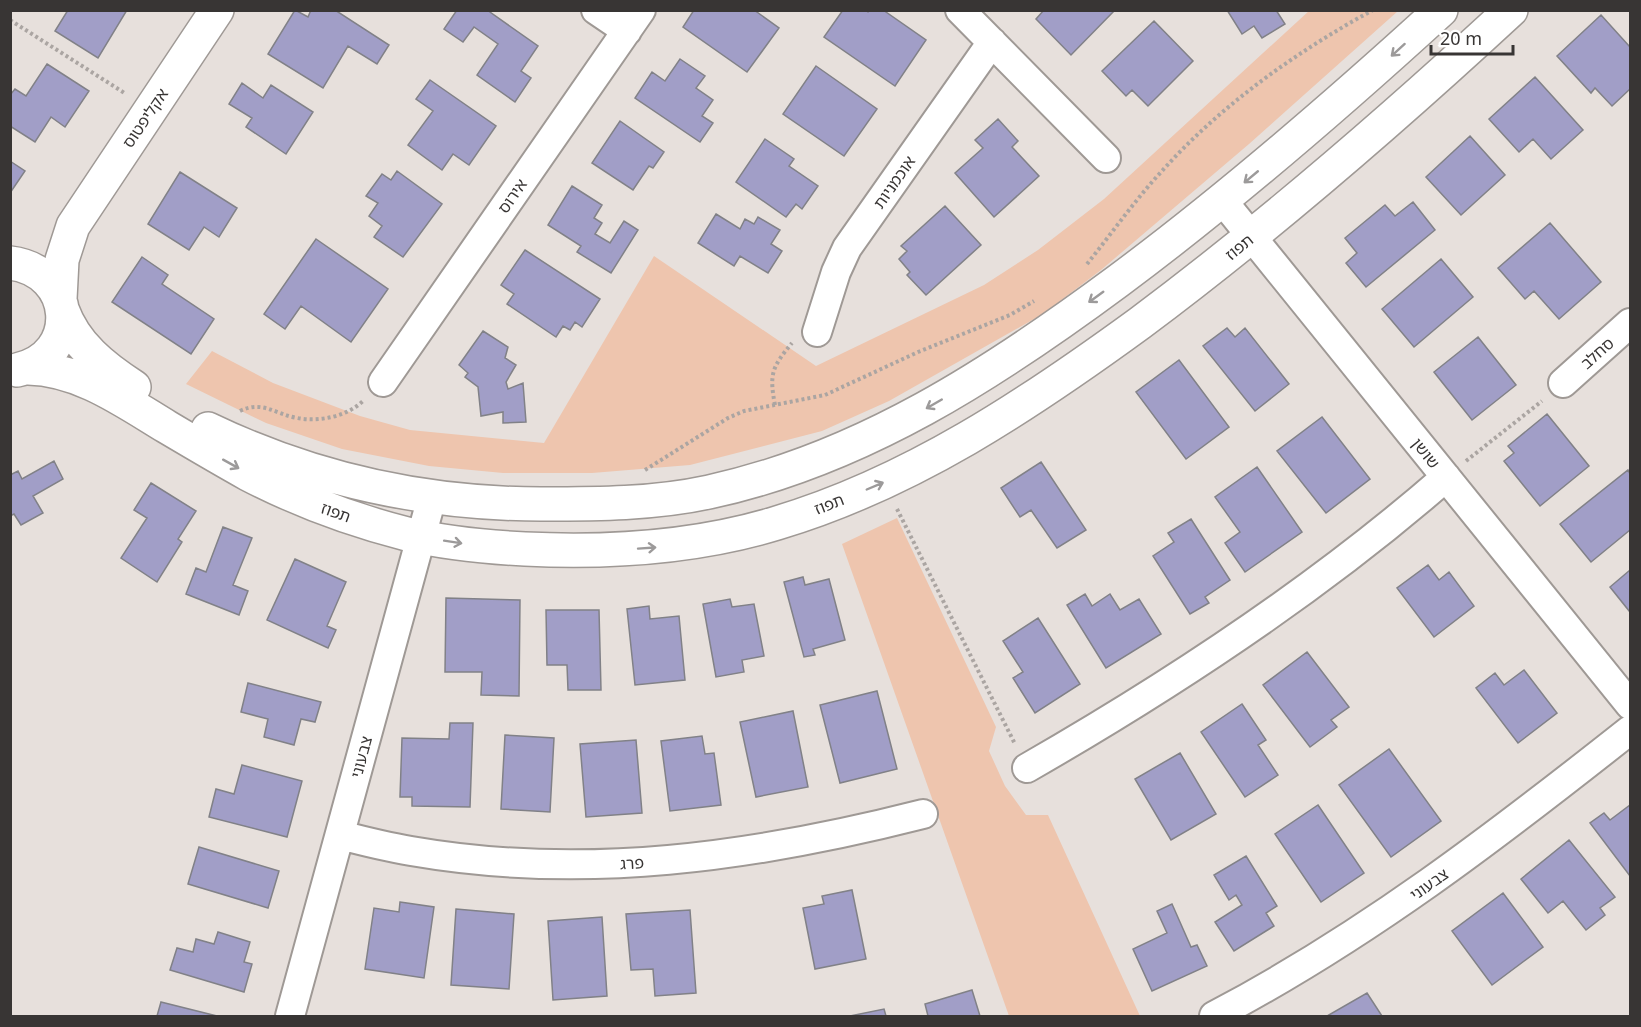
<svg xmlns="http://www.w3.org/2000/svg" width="1641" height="1027" viewBox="0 0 1641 1027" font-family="'Noto Sans','Noto Sans Hebrew',sans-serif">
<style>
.green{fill:#eec5ae}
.building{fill:#a19ec7;stroke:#818187;stroke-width:1.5}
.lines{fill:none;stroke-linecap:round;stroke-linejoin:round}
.minor-casing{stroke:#9f9995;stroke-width:32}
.tertiary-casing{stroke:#9f9995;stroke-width:36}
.path{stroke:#aba5a2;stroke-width:4;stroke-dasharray:3 3;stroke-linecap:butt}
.minor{stroke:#fff;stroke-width:28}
.tertiary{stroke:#fff;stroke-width:33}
.oneway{stroke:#9c9a9a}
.labels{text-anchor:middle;stroke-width:4.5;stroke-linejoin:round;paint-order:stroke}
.street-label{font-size:16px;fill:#383534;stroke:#fff}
</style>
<rect width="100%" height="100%" fill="#e7e0dc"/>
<!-- green -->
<path class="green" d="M1310,10L1398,11L1249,144L1101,270L1043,314L889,401L822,431L690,465L592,473H503L429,466L342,449L266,423L186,384L212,351L273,383L360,416L410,430L544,443L654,256L816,366L984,285L1038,250L1104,199Z
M897,518L996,727L989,751L1005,786L1026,815H1048L1140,1016H1009L842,544Z"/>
<!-- building -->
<path class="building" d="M68,10H127L98,58L55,31Z
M295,10L308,17L311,10H335L389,45L377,64L348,46L323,88L268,54Z
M457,10H487L538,46L521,71L531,78L515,102L477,75L498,44L474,27L463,42L444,29Z
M694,10H754L779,28L747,72L683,27Z
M843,10H865L868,12L869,10H883L926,40L895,86L824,37Z
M1044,10H1115L1071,55L1036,19Z
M1227,10H1276L1285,24L1262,38L1254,26L1242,34Z
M1601,15L1630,47V89L1612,106L1595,88L1591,93L1557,56Z
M1154,21L1193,61L1148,106L1132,90L1126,96L1102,71Z
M680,59L705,76L696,88L713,100L702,116L713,123L700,142L635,98L652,72L665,81Z
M47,64L89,91L65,127L51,117L35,142L10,126V95L15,89L26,96Z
M816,66L877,109L844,156L783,114Z
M1535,77L1583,130L1551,159L1533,139L1519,152L1489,119Z
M430,80L496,126L469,165L453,154L442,170L408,145L433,111L416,99Z
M242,83L263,98L271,85L313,112L286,154L246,127L252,118L229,104Z
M998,119L1018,141L1012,147L1039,176L994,217L955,173L983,148L975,140Z
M620,121L664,152L653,168L649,166L633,190L592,163Z
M1470,136L1505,175L1461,215L1426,177Z
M765,139L794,159L789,166L818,186L802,209L796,204L786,217L736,182Z
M10,161L25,171L10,193Z
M397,171L442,204L403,257L374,237L382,226L369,216L378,203L366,196L382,174L391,180Z
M180,172L237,208L219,237L204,227L189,250L148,224Z
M572,186L602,205L594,218L602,223L595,234L610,243L624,221L638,230L611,273L577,252L581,246L548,225Z
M1413,202L1435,230L1366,287L1346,263L1357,253L1345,238L1385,205L1395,216Z
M945,206L981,245L926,295L907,275L910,272L899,259L907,251L901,246Z
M716,214L740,229L745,219L754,224L758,217L780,230L771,244L782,251L768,273L740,256L734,266L698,243Z
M1550,223L1601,282L1559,319L1534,291L1525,299L1498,268Z
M316,239L388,289L351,342L301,306L285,329L264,314Z
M525,250L600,299L582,327L575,322L570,330L563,326L556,337L507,304L514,294L501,285Z
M142,257L168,275L162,284L214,319L191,354L112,302Z
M1441,259L1473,297L1414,347L1382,309Z
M1227,328L1235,337L1245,328L1289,384L1255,411L1203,346Z
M483,331L508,347L505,358L516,365L506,382L508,389L523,383L526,422L503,423V412L481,416L478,387L465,377L468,373L459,365Z
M1478,337L1516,385L1472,420L1434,372Z
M1179,360L1229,427L1186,459L1136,392Z
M1547,414L1589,466L1540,506L1504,461L1514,453L1508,446Z
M1322,417L1370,479L1326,513L1277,451Z
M54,461L63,479L33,496L43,513L21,525L14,514L10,516V475L18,471L22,479Z
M1041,462L1086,530L1057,548L1031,510L1020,517L1001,488Z
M1257,467L1302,532L1245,572L1225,543L1240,532L1215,497Z
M1628,470L1630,474V530L1591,562L1560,524Z
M151,483L196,511L178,539L182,542L157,582L121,558L147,518L134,510Z
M1191,519L1230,580L1205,597L1209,603L1190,614L1153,556L1174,542L1168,533Z
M223,527L252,538L233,585L248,591L239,615L186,594L196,568L206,572Z
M295,559L346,582L327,626L336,630L328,648L267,620Z
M1428,565L1439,580L1449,572L1474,606L1434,637L1397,588Z
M1630,570V612L1610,587Z
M803,577L805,585L829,579L845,640L813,649L815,655L804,657L784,582Z
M1085,594L1092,606L1110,594L1120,610L1139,599L1161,634L1106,668L1067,605Z
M446,598L520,600L519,696L481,695L482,672H445Z
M730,599L732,607L754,604L764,656L742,660L744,672L716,677L703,604Z
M649,606L650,619L679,616L685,680L635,685L627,609Z
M546,610H599L601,690H568L567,665H547Z
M1038,618L1080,684L1035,713L1013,678L1023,672L1003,641Z
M1307,652L1349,707L1331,720L1337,727L1310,747L1263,685Z
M1524,670L1557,713L1518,743L1476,688L1495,673L1504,685Z
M248,683L321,702L315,722L301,719L294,745L264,737L268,719L241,712Z
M877,691L897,769L840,783L820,705Z
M1242,704L1266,740L1258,745L1278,775L1245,797L1201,732Z
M793,711L808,787L756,797L740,722Z
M450,723H473L470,807L412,806V797H400L402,738L449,739Z
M505,735L554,738L550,812L501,809Z
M702,736L705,754L714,753L721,805L670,811L661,741Z
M636,740L642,813L586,817L580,744Z
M1389,749L1441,821L1391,857L1339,785Z
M1180,753L1216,814L1171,840L1135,779Z
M242,765L302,781L287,837L209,817L216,789L234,794Z
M1318,805L1364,873L1321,902L1275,834Z
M1630,805V876L1590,823L1604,813L1610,820Z
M1569,840L1615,897L1600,908L1605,915L1586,930L1563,901L1548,913L1521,879Z
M199,847L279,871L268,908L188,884Z
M1246,856L1277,906L1266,913L1274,926L1234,951L1215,922L1242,905L1236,895L1229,900L1214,875Z
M852,890L866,959L815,969L803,908L824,904L822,896Z
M1503,893L1543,947L1492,985L1452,931Z
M400,902L434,907L424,978L365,969L374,908L399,912Z
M1172,904L1191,947L1197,945L1207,966L1152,991L1133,949L1167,933L1157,911Z
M456,909L514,914L509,989L451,985Z
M690,910L696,993L655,996L653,969L631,970L626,914Z
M602,917L607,996L553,1000L548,921Z
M218,932L250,942L244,962L252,964L244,992L170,970L177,948L193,952L196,939L214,944Z
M972,990L980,1016H928L925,1004Z
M1367,993L1382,1016H1327Z
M161,1002L217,1016H157Z
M884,1009L886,1016H850Z"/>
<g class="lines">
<!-- minor casing -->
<g class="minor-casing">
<path id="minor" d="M596,10L627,31
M960,10L1106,158
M1222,200L1630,705
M817,332L836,272L847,248L992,42
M383,382L641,10
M1563,383L1630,323
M1027,768C1175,683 1318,589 1446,477
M340,835C363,841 387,847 411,851C584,881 754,857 923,814
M290,1016L432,497
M1214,1016C1366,936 1496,836 1630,730"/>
</g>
<!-- tertiary casing -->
<g class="tertiary-casing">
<path id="tertiary" d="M10,263C76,271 82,356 17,370
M60,299L62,260L73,226L217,10
M62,309C75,345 103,367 134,387
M28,368C80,369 124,401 167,427C194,443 221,459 248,474C298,500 352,520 407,534C445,543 485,547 525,549C610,553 695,548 777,523C911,483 1029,404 1140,323C1270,226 1392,120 1511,10
M208,429C312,479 425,504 541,504C597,504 654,504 709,492C862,459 994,373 1118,281C1231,197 1337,105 1441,10"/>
</g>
<!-- path -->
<path class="path" d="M10,20L126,94
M1087,264C1112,233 1135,200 1162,171C1221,105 1296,52 1373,10
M775,405C769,374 772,367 792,343
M240,411C262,400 275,414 297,418C319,422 346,417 363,401
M1466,461L1542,401
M645,470L728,418L744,411L825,395L918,352L1010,315L1034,301
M897,509L1015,744"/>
<!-- minor -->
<use href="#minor" class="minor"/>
<!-- tertiary -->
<use href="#tertiary" class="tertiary"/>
</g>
<!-- one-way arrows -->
<defs><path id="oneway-shaft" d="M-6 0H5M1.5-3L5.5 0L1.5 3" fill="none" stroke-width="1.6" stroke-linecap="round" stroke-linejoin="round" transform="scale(1.5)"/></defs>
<g class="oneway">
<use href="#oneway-shaft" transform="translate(1398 50) rotate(138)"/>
<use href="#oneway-shaft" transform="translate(1251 177) rotate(140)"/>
<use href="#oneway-shaft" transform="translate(1096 297) rotate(144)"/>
<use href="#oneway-shaft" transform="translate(934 404) rotate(150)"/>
<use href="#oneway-shaft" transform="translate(231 464) rotate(29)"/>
<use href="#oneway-shaft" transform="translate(875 486) rotate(-23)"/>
<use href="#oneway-shaft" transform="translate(453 542) rotate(9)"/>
<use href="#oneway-shaft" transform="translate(647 548) rotate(-4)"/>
</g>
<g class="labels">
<!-- street labels -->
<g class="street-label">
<text transform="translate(145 118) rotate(-56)" y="6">אקליפטוס</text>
<text transform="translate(894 182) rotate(-55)" y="6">אוכמניות</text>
<text transform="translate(512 196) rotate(-55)" y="6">אירוס</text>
<text transform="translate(1239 247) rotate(-39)" y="6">תפוז</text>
<text transform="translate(1597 353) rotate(-42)" y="6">סחלב</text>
<text transform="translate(1426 453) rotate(51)" y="6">שושן</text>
<text transform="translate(829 504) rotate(-21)" y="6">תפוז</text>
<text transform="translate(336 512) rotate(20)" y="6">תפוז</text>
<text transform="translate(361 757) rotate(-75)" y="6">צבעוני</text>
<text transform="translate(632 863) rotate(-3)" y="6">פרג</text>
<text transform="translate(1429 884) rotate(-35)" y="6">צבעוני</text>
</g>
</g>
<!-- border -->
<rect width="1641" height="1027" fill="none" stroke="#383534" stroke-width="24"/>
<!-- scale -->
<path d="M1431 45v9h82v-9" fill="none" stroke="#383534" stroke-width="3"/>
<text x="1440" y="45" font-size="18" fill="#383534" stroke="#ffffff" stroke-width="4.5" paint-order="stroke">20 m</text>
</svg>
